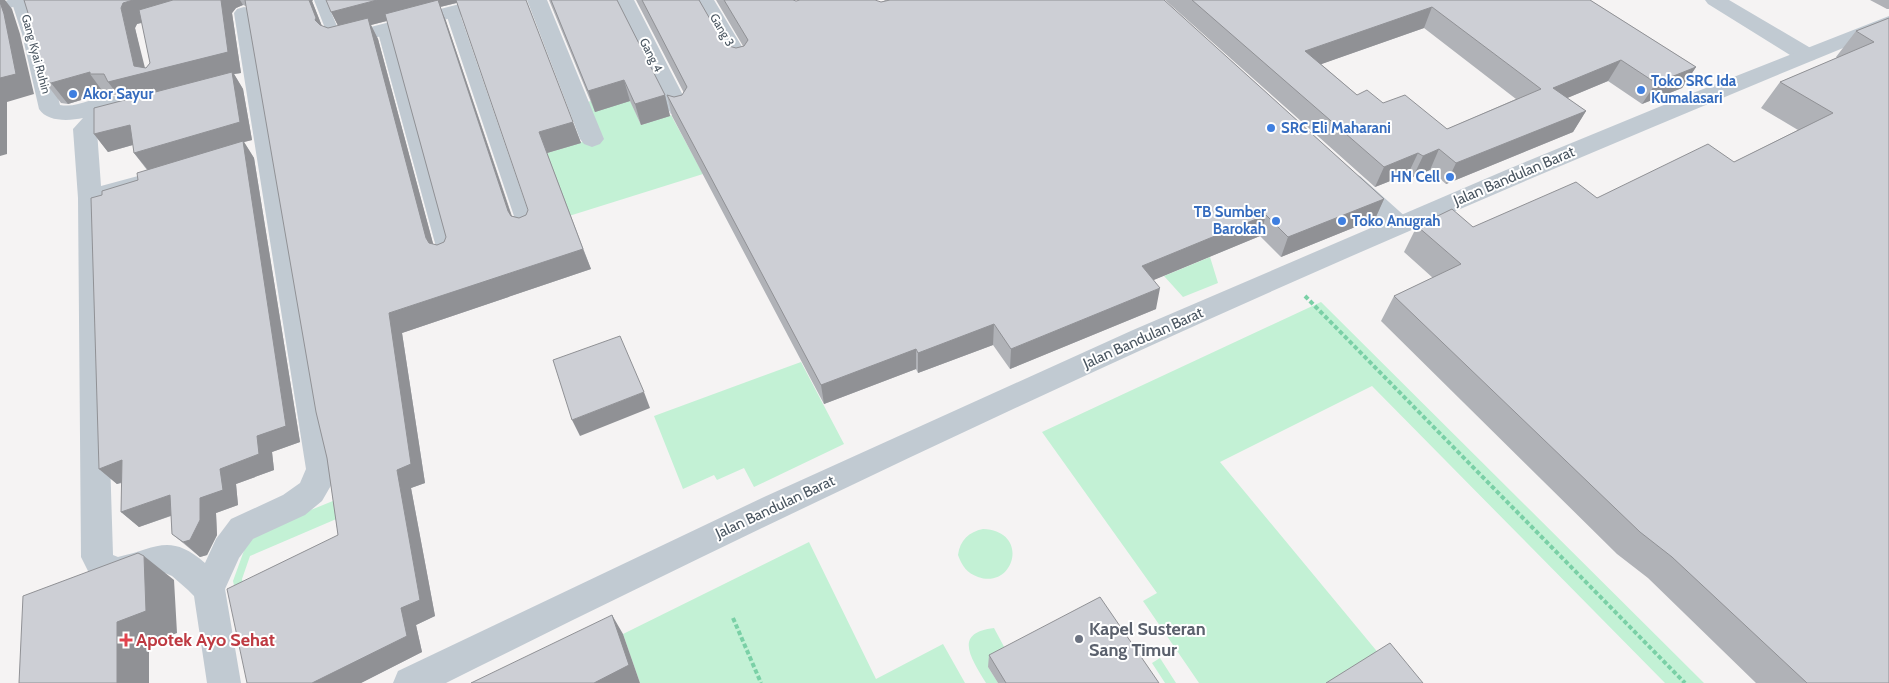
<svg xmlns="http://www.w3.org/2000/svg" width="1889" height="683" viewBox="0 0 1889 683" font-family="Cabin,sans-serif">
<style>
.green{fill:#c3f1d5}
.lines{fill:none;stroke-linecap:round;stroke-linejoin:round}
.path{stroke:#7ad0a6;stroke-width:4;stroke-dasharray:4.5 2.5;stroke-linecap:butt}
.service{fill:#c1cad2;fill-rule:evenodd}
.minor{fill:#c1cad2;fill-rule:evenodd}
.tertiary{fill:#c1cad2;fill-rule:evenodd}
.wall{fill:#b0b2b7;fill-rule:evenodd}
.shaded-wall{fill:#909195}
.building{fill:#cdcfd5;stroke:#909195;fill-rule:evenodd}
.shop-dot{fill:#3f7fe0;stroke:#fff;stroke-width:2}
.worship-dot{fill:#6b7280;stroke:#fff;stroke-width:2}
.health-dot{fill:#e0444e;stroke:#fff;stroke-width:2}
.labels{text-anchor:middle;stroke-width:4;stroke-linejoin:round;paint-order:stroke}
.far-street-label{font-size:12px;fill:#4a5661;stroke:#fff}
.shop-label{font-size:15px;font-weight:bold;fill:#366cbe;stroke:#fff;text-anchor:start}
.street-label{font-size:15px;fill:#4a5661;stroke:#fff}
.near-worship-label{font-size:18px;font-weight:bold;fill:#5b616d;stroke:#fff;text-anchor:start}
.near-health-label{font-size:18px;font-weight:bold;fill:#be3a42;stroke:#fff;text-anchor:start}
</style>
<rect width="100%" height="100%" fill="#f5f3f3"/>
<!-- green -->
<path class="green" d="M626,91L641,125L671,115L703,174L569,216L547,153L598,137L584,103Z
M1210,257L1218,283L1183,297L1164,276Z
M1321,302L1704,683H1665L1372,386L1220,462L1380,655L1336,683H1199L1143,601L1157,593L1042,432Z
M801,362L844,444L754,487L744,468L717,480L714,475L683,489L654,416Z
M345,496L348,514L250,556L242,579L247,606L256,683L233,581L246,545L262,530Z
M983,529C1031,531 1014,590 978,577C967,573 962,566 958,555C960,540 969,532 983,529Z
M809,542L876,679L943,644L965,683H640L623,634Z
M994,628L1009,656L988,667L998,683H986C972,659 952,633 994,628Z
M1160,658L1176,683H1165L1152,663Z"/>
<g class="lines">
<!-- path -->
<path class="path" d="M1305,296L1685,683
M733,618L761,683"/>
<!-- service -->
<path class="service" d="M8,0H27L26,3L0,11V3Z
M314,0H326L342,38L346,41L344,44L337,45L330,41Z
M452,7L459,11L535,231L533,235L527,237L521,235L519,231L445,11Z
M384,25L391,29L455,258L453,262L447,264L441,262L439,258L377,29Z"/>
<!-- minor -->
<path class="minor" d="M11,0H31L42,34L60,105C81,109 99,92 119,97L122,102L119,106L129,104L137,106L140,111L137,116L101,126L97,131L101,186L138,176L147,178L150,184L147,190L102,203L113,555L118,557C156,549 169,532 205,563L216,539L231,519L283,495L300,483L306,469L234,13L237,9L244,7L251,9L254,13L336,469L333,482L322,501L305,515L253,539L239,558L225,589L241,683H207L194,596L188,590L172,576L165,573L156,574L127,584L110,586L91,577L81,557L78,198L73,129L83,118C69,121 47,122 39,109L22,34Z
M475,0H513L510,4L455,17L339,47L332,45L328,41L332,37Z
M527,0H547L604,139L600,144L592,147L584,144L580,139Z
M614,0H634L690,109L687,114L679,116L671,114L668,109Z
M694,0H714L750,60L747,65L739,67L731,65Z
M1705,0H1729L1814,50L1817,55L1814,60L1806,61L1798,60L1708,4Z
M1351,174L1360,176L1408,219L1412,225L1408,231L1399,234L1390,231L1342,188L1339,182L1342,176Z"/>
<!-- tertiary -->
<path class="tertiary" d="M1889,16V29C1641,131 1394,235 1150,346C913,454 679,567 446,683H393L398,671L764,497L1133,330L1506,170L1693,93Z"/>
</g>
<!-- wall -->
<path class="wall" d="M24,0H313L312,1L322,26L328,28L338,26L326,0H526L573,122L581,143L547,153L591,269L402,333L425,483L411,488L435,616L416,625L422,652L361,683H247L338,535L327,458L246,6L243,5L236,8L232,13L241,73L234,74L243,89L252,140L244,142L254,158L300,442L272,452L274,470L236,484L238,505L216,513L217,535L207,555L200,557L172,534L171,516L139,527L121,512L122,483L117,484L99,469L102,195L138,180L147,170L134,153L133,145L108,152L94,134L122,101L118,95H106L104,93L68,104L61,103L45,82L28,13ZM457,3L528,210L526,215L519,218L512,216L446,21L440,7ZM387,21L446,237L444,242L437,245L433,244L378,39L371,25ZM142,23L150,63L146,68H144L135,28L137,24Z
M549,0H617L665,95L670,116L641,125L630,101L595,112Z
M636,0H699L725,45L736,48L743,46L716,0H793L796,1L881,2L885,1L884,0H1164L1384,199L1375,219L1281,257L1260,236L1153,280L1156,309L1010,369L993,345L918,373L916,369L824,404L672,116L667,95L674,97L682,95L684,93Z
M1165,0H1590L1696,67L1682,88L1642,104L1608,81L1567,98L1586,111L1573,132L1446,184L1430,170L1413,177L1408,174L1375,187ZM1424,28L1516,99L1447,129L1383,103L1357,95L1321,64Z
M1870,0H1889V9H1887Z
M1889,18V683H1756L1648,578L1617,554L1381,321L1394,296L1433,278L1404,252L1417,226L1473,227L1597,198L1734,162L1798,130L1761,108L1780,82L1837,58L1836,57L1856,31Z
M989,655L1159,683H998L988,667Z"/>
<!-- shaded-wall -->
<path class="shaded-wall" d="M0,0H5L12,9L20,34L34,94L7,102V154L0,156Z
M133,0H213L137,24L135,28L146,72L221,0H240L243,5L236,8L232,13L241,73L234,74L243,89L252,140L244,142L254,158L300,442L272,452L274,470L236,484L238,505L216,513L217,535L207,555L200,557L183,542L148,170L134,153L240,122L124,103L108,82L134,66L121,8L123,3Z
M309,0H313L312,1L327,39L315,20Z
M377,0H468L440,7L446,21L517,232L508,211L440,7L371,25L378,39L437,258L426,238L342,33L331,12Z
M1432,7L1424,28L1299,72L1305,51Z
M1621,60L1608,81L1541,109L1553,88Z
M1696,67L1682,88L1642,104L1656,83Z
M90,72V74L104,93L68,104L51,83Z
M624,80L630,101L595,112L588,91Z
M665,95L670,116L641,125L635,104Z
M1586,111L1573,132L1446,184L1456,163Z
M573,122L581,143L547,153L539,132Z
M130,125L143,142L108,152L94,134Z
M1439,149L1430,170L1413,177L1423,156Z
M1418,153L1408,174L1375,187L1384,167Z
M1384,199L1375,219L1281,257L1288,237Z
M1266,215L1260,236L1137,287L1142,266Z
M583,249L591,269L402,333L425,483L411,488L435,616L416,625L422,652L361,683H312L401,608L389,313Z
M1160,288L1156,309L1010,369L1011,349Z
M994,324L993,345L918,373V353Z
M916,349V369L824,404L821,385Z
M644,392L650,408L580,436L572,420Z
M122,460L139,476L117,484L99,469Z
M170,495L187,510L139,527L121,512Z
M144,556L174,580L177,633L149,644V683H117V622Z
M612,615L623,634L640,683H594Z"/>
<!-- building -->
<path class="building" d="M24,0H133L123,3L121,8L134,66L146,68L150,63L139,10L173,0H221L228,52L108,82L104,74H90V72L51,83L45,82L28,13Z
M245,0H309L316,18L315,20L320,25L328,28L368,18L426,238L429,243L437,245L444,242L446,237L385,14L438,0L508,211L511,216L519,218L526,215L528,210L456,0H526L573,122L539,132L583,249L389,313L411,464L397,470L420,600L401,608L407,636L312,683H247L227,589L338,535L327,458L316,412Z
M326,0H377L331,12Z
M551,0H617L665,95L635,104L624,80L588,91Z
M642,0H699L725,45L736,48L744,46L748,40L724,0H793L796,1L800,0H875L881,2L890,0H1164L1384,199L1288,237L1266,215L1142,266L1160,288L1011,349L994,324L918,353L916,349L821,385L667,95L674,97L682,95L687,87Z
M1192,0H1590L1696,67L1656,83L1621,60L1553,88L1586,111L1456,163L1439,149L1423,156L1418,153L1384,167ZM1432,7L1541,89L1447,129L1405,95L1383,103L1367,90L1357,95L1305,51Z
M0,2L4,14L16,74L0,78Z
M1889,18V683H1807L1672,557L1640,532L1394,296L1461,264L1417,226L1452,209L1473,227L1576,182L1597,198L1708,144L1734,162L1833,113L1780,82L1874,42L1856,31Z
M232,72L240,122L134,153L130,125L94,134V108Z
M243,141L286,426L257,436L259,454L220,469L223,490L200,498V520L190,540L183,542L172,534L170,495L121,512L122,460L99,469L91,198L102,195V191L138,180L137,173Z
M620,336L644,392L572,420L553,360Z
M138,553L144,556L146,611L117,622V683H19L23,596Z
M1100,597L1159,683H1006L989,655Z
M612,615L629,665L594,683H471Z
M1390,643L1423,683H1326Z"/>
<!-- markers -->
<g class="shop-dot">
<circle cx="1641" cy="90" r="5"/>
<circle cx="73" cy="94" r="5"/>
<circle cx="1271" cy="128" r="5"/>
<circle cx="1450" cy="177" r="5"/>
<circle cx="1276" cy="221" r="5"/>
<circle cx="1342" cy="221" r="5"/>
</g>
<circle class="worship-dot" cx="1079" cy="639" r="5"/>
<path class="health-dot" d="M123.5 632.5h5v5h5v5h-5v5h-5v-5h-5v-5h5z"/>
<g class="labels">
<!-- far-street labels -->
<g class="far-street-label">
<text transform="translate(722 30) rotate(60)" y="4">Gang 3</text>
<text transform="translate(36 54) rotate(75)" y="4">Gang Kyai Ruhin</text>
<text transform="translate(651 55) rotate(63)" y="4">Gang 4</text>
</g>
<!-- shop labels -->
<g class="shop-label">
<text x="1651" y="86">Toko SRC Ida<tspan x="1651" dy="17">Kumalasari</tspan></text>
<text x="83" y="99">Akor Sayur</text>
<text x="1281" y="133">SRC Eli Maharani</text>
<text x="1440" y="182" text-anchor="end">HN Cell</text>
<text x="1266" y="217" text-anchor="end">TB Sumber<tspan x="1266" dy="17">Barokah</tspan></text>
<text x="1352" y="226">Toko Anugrah</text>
</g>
<!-- street labels -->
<g class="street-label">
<text transform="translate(1514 176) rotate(-23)" y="5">Jalan Bandulan Barat</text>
<text transform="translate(1143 338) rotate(-24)" y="5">Jalan Bandulan Barat</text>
<text transform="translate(775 507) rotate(-25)" y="5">Jalan Bandulan Barat</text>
</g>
<!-- near-worship labels -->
<g class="near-worship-label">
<text x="1089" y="635">Kapel Susteran<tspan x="1089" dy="21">Sang Timur</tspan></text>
</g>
<!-- near-health labels -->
<g class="near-health-label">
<text x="136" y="646">Apotek Ayo Sehat</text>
</g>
</g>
</svg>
